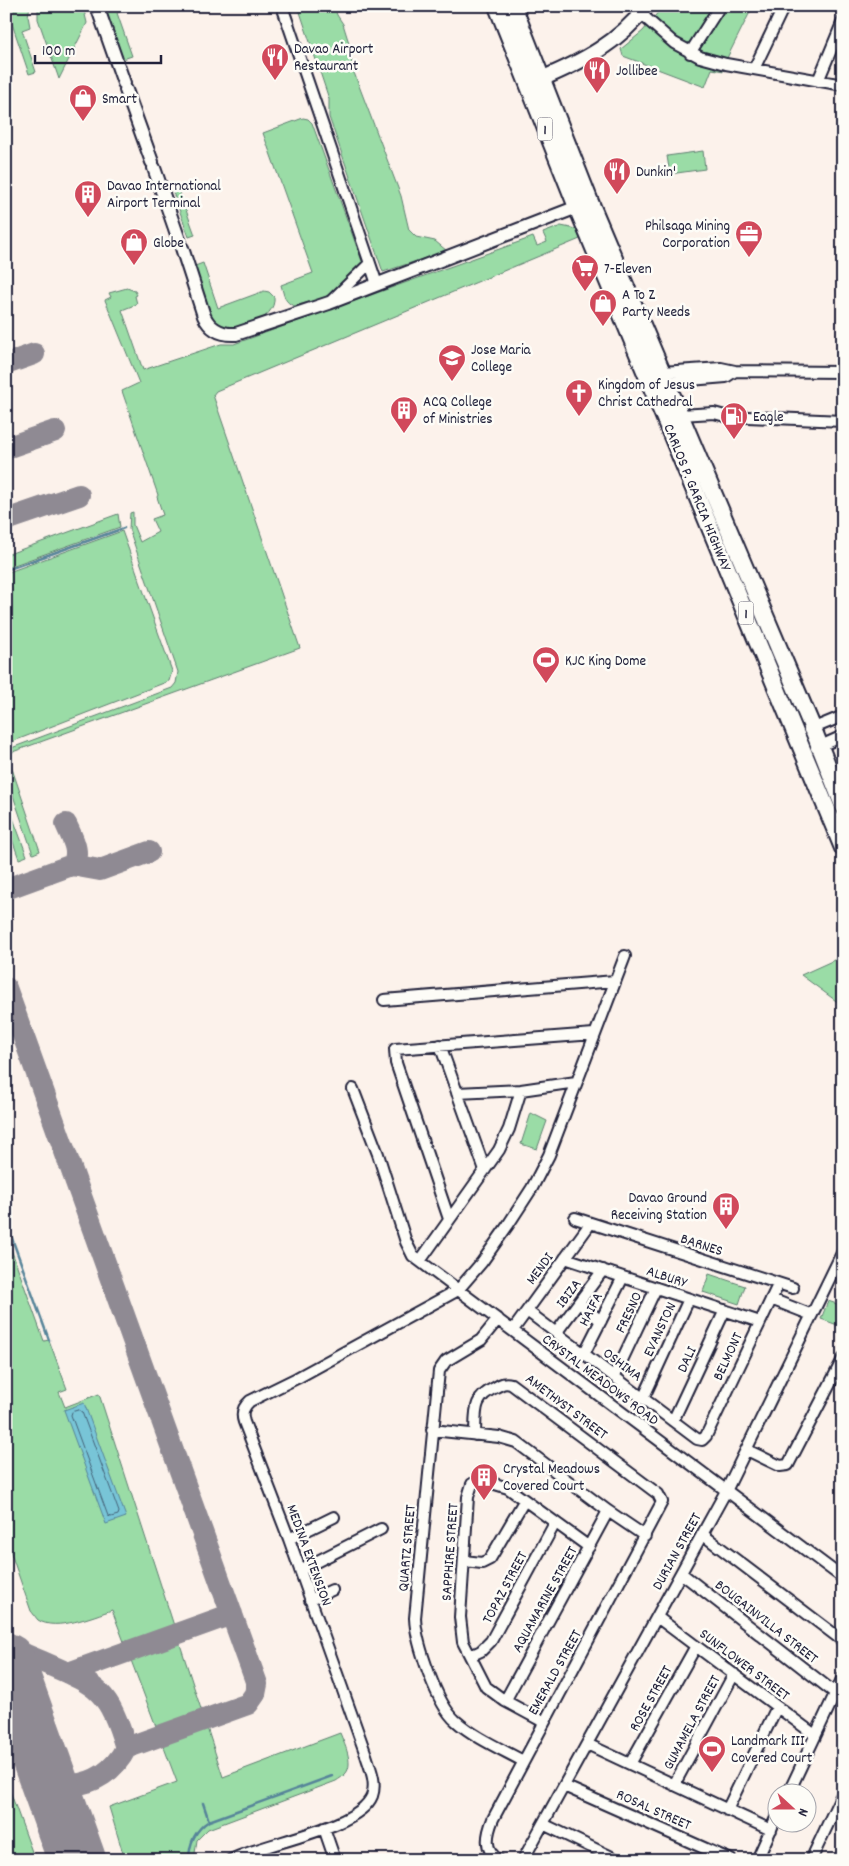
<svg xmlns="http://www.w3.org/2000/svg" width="849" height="1866" viewBox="0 0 849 1866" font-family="Dekko,sans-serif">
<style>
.green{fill:#9adca6;stroke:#5e7f70}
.water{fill:#78c5d7;stroke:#568499}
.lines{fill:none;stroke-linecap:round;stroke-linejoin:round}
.shore{stroke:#446379;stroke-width:1}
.stream{stroke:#568499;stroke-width:2.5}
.taxiway{stroke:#8f8a93;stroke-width:22}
.runway{stroke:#8f8a93;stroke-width:58}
.minor-casing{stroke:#22223b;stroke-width:14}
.tertiary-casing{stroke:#22223b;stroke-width:16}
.secondary-casing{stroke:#22223b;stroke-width:18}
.trunk-casing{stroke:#22223b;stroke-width:20}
.minor{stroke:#fdfcf7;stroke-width:10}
.tertiary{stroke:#fdfcf7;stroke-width:12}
.secondary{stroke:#fdfcf7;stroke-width:14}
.trunk{stroke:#fdfcf7;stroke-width:16}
.labels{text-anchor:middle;stroke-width:5;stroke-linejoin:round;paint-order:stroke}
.shield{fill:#fdfcf7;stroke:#646373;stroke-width:1}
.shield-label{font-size:14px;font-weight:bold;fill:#22223b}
.poi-label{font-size:15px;fill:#22223b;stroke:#fdfcf7;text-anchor:start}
.street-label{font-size:15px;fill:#22223b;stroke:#fdfcf7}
</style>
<rect width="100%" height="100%" fill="#fcf2eb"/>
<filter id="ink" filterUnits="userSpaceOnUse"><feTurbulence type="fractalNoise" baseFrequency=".02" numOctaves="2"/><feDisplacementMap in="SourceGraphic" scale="10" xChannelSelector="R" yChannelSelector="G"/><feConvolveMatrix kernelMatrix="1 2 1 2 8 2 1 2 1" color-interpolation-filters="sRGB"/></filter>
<g filter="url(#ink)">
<!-- green -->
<path class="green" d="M6,6H30L28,16L30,27L22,30L36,72L29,74Z
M42,6H83L87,23L59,79L38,19V10Z
M102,6H134L117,13L132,56L120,60Z
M298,6H334L337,15L343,24L348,40L353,70L401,196L409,230L416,237L435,241L447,251L383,272L329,117V99Z
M663,6H753L727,58L724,71L712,69L705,87L623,56L621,49L643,31Z
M303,118L308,119L312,123L363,264L332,296L294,306C284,302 284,295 281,285L313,273L263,133Z
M703,151L705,169L670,174L667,156Z
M177,185L195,235L189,237L171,187Z
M561,226L576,229L580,239L216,391L213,395L300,648L7,754L40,851L33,854L6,775V750L172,688L176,683L178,672L129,529L130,513L133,512V525L140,542L158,532L152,519L163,515L157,497L158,495L122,391L139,383L105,300L111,297L109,293L127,288L135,291L137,295L135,296L137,304L122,310L143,370L221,344H234L533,237L537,246L547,242L543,233Z
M203,263L218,308L264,291L269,292L274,297C277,320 234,336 217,324C209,319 199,277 195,266Z
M118,514L120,527L6,568V555Z
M122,531L172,671L169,681L6,744V573Z
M6,799L27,856L19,859L6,822Z
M843,956V1006L801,975Z
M531,1113L547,1121L537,1149L521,1144Z
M6,1235L44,1341L49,1340L67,1389L59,1392L65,1407L99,1394L223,1777L340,1733C344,1743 354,1763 346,1773C344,1776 339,1779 336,1781L208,1829L197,1840L194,1860H125L109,1807L177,1782L112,1610C93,1616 56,1632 38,1620C36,1618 33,1613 31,1611L6,1539Z
M709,1274L745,1286L739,1304L703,1292Z
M828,1301L843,1306V1327L821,1319Z
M6,1780L35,1860H6Z"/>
<!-- water -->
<path class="water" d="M84,1403L126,1517L106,1524L64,1410Z"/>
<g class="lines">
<!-- shore -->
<path class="shore" d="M79,1410L82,1412L119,1512L118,1515L111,1517L108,1516L71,1415L72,1412Z"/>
<!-- stream -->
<path class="stream" d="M6,570L124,528
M6,1222L49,1340
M203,1803L209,1821
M189,1860C189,1843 195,1830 209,1821L332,1776"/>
<!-- taxiway -->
<path class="taxiway" d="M6,364L34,354
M6,448L55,431
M6,520L79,495
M66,824C71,836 82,853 72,865
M6,889L72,865L100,870L149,852
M6,988L257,1684L255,1694L248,1704L126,1748
M6,1642C17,1652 30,1657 43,1662C98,1686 108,1688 126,1748C103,1794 42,1799 20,1750C13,1732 18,1711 17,1692
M68,1673L232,1614"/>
<!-- runway -->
<path class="runway" d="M6,1662L77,1860"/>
<!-- minor casing -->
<g class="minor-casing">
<path id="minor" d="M282,6L377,284
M641,14L674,43L700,57L726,64L843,85
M690,53L720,6
M754,69L784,6
M818,81L843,21
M332,300L369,264
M657,374L662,372L721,368L735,371L843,372
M661,384L666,382L726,377L735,371
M680,415L714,413L725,416L843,421
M809,730L843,716
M816,748L843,736
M384,1000L615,981
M440,1045L485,1170
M353,1089L378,1154L406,1242L413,1256L843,1578
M457,1093L521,1090L576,1082
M575,1218L793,1288
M449,1219L396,1063L395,1049L594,1034
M565,1258L760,1322
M420,1261L499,1150L509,1129L521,1090
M771,1299L812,1315
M579,1303L601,1321
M527,1311L697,1439L702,1440L706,1436L778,1285
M498,1319L481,1340L446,1361L439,1371L415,1618C416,1643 437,1705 456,1721C474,1737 501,1749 523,1761
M513,1330L590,1224
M556,1333L603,1270
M584,1354L623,1277
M614,1377L656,1288
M643,1399L689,1299
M673,1421L725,1310
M432,1430L499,1437L516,1442L608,1511L645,1536
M475,1435C476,1412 472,1398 496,1387C501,1384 505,1382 511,1384L658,1494L662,1502L493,1819C487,1834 483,1850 499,1860
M747,1450L780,1466L788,1465L843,1359
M702,1534L843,1641
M289,1539L334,1517
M464,1561L482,1563L490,1559L524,1501
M300,1570L381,1529
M681,1573L835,1693
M310,1600L332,1590
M657,1617L815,1735
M470,1656L481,1651L491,1641L555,1523
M505,1701L608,1511
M544,1722L505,1701L486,1687L463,1642L460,1617L468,1497L472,1484L482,1480L508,1488L589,1547
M587,1744L771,1830
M630,1764L696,1646
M674,1785L734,1674
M564,1786L731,1860
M788,1794L843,1677
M727,1810L777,1707
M543,1824L618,1860
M324,1828L335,1860
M231,1860C262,1843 359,1829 372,1796C377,1782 370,1768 366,1755L289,1539L244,1422C241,1413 243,1407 250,1401L297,1378L458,1290L482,1262L508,1225L532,1188L549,1155L625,956
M523,1860L726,1491L843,1251
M757,1860L776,1818
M811,1860L843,1792"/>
</g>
<!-- tertiary casing -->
<g class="tertiary-casing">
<path id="tertiary" d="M97,6L124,83
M126,90L152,162
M154,168L179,240
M182,248L204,316C210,329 221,335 236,334L329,303L585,204"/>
</g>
<!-- secondary casing -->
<g class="secondary-casing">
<path id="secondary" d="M541,79C584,61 618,43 647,6"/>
</g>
<!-- trunk casing -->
<g class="trunk-casing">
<path id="trunk" d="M497,6L577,207L843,848
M513,6L590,202L813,729L843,805"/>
</g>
<!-- minor -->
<use href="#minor" class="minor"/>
<!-- tertiary -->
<use href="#tertiary" class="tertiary"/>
<!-- secondary -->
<use href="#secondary" class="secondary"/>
<!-- trunk -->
<use href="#trunk" class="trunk"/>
</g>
</g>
<!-- icons -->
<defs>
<g id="restaurant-pin" transform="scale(1.4375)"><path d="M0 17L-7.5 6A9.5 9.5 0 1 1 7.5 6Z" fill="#d1495b" stroke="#fdfcf7"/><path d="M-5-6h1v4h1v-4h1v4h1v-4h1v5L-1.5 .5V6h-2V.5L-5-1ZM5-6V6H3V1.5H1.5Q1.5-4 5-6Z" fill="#fff"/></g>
<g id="shop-pin" transform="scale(1.4375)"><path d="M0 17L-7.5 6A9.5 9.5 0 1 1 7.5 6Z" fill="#d1495b" stroke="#fdfcf7"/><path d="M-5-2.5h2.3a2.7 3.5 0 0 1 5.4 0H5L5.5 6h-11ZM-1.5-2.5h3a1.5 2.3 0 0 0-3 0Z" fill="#fff"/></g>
<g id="building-pin" transform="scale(1.4375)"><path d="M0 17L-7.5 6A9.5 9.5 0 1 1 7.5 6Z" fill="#d1495b" stroke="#fdfcf7"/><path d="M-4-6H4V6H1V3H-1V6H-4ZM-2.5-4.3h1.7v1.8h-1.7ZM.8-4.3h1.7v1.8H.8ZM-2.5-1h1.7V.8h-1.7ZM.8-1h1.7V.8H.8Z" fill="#fff"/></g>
<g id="office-pin" transform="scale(1.4375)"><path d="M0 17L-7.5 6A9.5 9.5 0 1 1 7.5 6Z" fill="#d1495b" stroke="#fdfcf7"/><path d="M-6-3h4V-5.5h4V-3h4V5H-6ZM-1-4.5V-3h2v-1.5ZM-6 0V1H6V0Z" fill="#fff"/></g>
<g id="supermarket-pin" transform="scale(1.4375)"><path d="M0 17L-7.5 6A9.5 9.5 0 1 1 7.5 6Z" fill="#d1495b" stroke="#fdfcf7"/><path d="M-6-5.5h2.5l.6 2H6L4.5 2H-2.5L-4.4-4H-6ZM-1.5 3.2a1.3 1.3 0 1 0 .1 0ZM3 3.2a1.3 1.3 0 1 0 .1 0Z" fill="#fff"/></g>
<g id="university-pin" transform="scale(1.4375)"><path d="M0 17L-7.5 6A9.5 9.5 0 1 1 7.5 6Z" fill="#d1495b" stroke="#fdfcf7"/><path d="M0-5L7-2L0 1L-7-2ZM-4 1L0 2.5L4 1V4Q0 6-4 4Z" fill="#fff"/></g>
<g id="church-pin" transform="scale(1.4375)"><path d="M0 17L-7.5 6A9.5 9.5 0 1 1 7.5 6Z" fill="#d1495b" stroke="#fdfcf7"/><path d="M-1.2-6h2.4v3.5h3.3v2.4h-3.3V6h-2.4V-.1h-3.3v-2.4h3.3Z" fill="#fff"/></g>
<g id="fuel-pin" transform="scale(1.4375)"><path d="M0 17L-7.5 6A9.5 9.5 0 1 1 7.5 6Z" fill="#d1495b" stroke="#fdfcf7"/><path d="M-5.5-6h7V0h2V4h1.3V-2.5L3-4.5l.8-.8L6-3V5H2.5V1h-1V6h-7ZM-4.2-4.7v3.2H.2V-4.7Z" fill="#fff"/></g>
<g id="stadium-pin" transform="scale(1.4375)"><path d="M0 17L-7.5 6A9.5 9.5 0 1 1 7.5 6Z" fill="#d1495b" stroke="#fdfcf7"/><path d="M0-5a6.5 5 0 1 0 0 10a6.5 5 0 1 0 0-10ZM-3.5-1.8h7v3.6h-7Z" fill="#fff"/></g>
</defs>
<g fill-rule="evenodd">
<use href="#restaurant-pin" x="275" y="57"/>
<use href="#restaurant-pin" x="597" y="70"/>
<use href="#shop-pin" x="83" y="98"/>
<use href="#restaurant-pin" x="617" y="171"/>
<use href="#building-pin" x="88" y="194"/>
<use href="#office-pin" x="749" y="234"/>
<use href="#shop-pin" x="134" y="242"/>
<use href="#supermarket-pin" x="585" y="268"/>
<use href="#shop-pin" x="603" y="303"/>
<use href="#university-pin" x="452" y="358"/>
<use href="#church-pin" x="579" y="393"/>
<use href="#building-pin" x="404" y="410"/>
<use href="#fuel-pin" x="734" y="416"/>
<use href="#stadium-pin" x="546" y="660"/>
<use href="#building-pin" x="726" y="1206"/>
<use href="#building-pin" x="484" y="1477"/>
<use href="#stadium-pin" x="712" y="1749"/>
</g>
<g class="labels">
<!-- shield labels -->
<g class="shield">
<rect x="537.5" y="117.5" width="15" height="23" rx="4"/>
<rect x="738.5" y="601.5" width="15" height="23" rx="4"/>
</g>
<g class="shield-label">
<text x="545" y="134">1</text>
<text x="746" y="618">1</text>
</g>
<!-- poi labels -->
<g class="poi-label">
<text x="294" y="53">Davao Airport<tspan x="294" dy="17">Restaurant</tspan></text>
<text x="616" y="75">Jollibee</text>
<text x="102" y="103">Smart</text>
<text x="636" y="176">Dunkin'</text>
<text x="107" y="190">Davao International<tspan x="107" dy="17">Airport Terminal</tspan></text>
<text x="730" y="230" text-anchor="end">Philsaga Mining<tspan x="730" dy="17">Corporation</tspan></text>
<text x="153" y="247">Globe</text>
<text x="604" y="273">7-Eleven</text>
<text x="622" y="299">A To Z<tspan x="622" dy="17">Party Needs</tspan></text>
<text x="471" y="354">Jose Maria<tspan x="471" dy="17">College</tspan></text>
<text x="598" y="389">Kingdom of Jesus<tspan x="598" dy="17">Christ Cathedral</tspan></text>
<text x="423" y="406">ACQ College<tspan x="423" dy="17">of Ministries</tspan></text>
<text x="753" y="421">Eagle</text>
<text x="565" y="665">KJC King Dome</text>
<text x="707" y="1202" text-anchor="end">Davao Ground<tspan x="707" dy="17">Receiving Station</tspan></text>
<text x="503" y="1473">Crystal Meadows<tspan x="503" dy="17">Covered Court</tspan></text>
<text x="731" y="1745">Landmark III<tspan x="731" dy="17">Covered Court</tspan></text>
</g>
<!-- street labels -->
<g class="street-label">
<text transform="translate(698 497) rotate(68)" y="5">CARLOS P. GARCIA HIGHWAY</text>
<text transform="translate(702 1244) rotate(18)" y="5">BARNES</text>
<text transform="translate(539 1268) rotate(-54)" y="5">MENDI</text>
<text transform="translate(667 1276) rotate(18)" y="5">ALBURY</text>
<text transform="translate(568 1293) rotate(-53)" y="5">IBIZA</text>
<text transform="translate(590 1309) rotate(-63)" y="5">HAIFA</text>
<text transform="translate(628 1312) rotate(-65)" y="5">FRESNO</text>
<text transform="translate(659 1329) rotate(-65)" y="5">EVANSTON</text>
<text transform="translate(727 1356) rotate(-65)" y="5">BELMONT</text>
<text transform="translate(686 1359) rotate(-65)" y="5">DALI</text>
<text transform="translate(623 1364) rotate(37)" y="5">OSHIMA</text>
<text transform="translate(601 1379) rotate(37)" y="5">CRYSTAL MEADOWS ROAD</text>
<text transform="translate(567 1406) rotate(37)" y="5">AMETHYST STREET</text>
<text transform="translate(406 1548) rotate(-85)" y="5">QUARTZ STREET</text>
<text transform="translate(676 1551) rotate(-61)" y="5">DURIAN STREET</text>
<text transform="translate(449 1552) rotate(-86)" y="5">SAPPHIRE STREET</text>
<text transform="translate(310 1555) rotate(70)" y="5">MEDINA EXTENSION</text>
<text transform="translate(504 1587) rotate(-62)" y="5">TOPAZ STREET</text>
<text transform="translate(544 1599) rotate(-61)" y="5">AQUAMARINE STREET</text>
<text transform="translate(767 1621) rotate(38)" y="5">BOUGAINVILLA STREET</text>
<text transform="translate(745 1664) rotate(37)" y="5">SUNFLOWER STREET</text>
<text transform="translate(554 1672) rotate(-61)" y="5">EMERALD STREET</text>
<text transform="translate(650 1698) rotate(-61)" y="5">ROSE STREET</text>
<text transform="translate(691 1722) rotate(-62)" y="5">GUMAMELA STREET</text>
<text transform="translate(654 1809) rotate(24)" y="5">ROSAL STREET</text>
</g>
</g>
<!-- margin -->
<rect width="849" height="1866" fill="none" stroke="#fdfcf7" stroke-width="25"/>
<rect x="12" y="12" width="824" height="1841" fill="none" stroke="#22223b" stroke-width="2" filter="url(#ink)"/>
<!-- north arrow -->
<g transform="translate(792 1808) rotate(111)"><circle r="24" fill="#fdfcf7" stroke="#a5a5ac"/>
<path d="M0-4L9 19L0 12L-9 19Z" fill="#d1495b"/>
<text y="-8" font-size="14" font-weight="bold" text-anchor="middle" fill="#22223b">N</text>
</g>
<!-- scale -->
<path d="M35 55v8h126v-8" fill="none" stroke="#22223b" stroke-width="2.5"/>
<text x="42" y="55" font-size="15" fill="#22223b" stroke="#fdfcf7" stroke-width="4" paint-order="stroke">100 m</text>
</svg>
